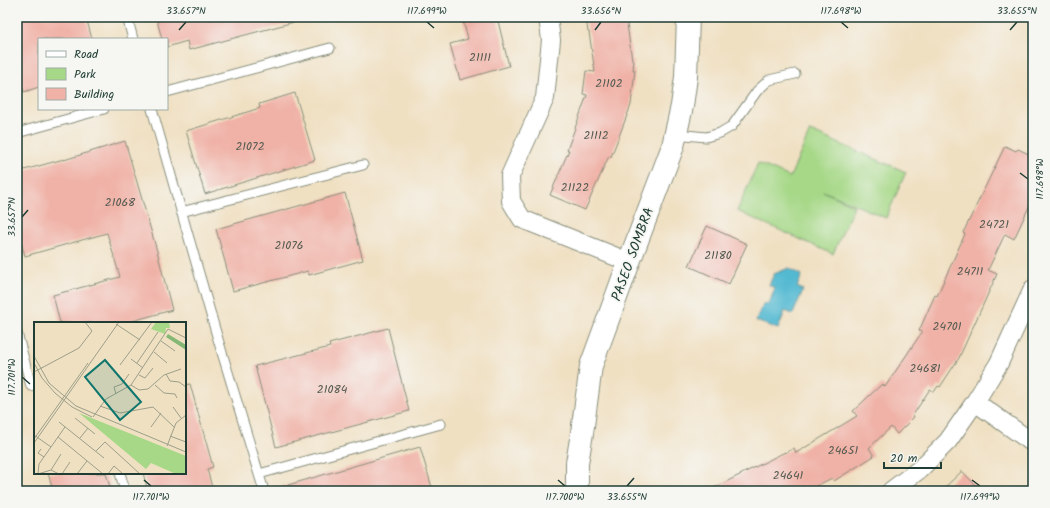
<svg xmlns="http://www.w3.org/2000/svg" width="1050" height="508" viewBox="0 0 1050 508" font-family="Kalam,sans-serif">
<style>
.green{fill:#a6d887;stroke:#628a5e}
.water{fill:#53b9d1;stroke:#397b82}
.building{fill:#f0b1a6}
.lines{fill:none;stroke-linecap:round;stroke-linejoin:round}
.lane-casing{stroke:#888e7b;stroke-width:11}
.street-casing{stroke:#888e7b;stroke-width:20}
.secondary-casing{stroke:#888e7b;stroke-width:24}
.lane{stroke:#fff;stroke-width:9}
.street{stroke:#fff;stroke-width:18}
.secondary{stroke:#fff;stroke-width:22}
.ticks{fill:none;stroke:#1f3d34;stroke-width:1.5}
.labels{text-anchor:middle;stroke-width:4;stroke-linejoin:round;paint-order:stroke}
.number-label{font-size:12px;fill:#535a50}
.street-label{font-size:14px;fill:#1f3d34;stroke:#f6f6f2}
.inset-road{fill:none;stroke:#9c9f89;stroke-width:1}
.view{fill:#0f766e;fill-opacity:0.15;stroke:#0f766e;stroke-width:2}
.inset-edge{fill:none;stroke:#1f3d34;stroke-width:2}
.neatline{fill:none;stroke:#1f3d34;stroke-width:1.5}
.ticks-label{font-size:10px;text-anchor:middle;fill:#1f3d34}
</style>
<rect width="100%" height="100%" fill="#f6f6f2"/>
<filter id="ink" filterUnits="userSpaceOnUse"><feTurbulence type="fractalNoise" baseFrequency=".025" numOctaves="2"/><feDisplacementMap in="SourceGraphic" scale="8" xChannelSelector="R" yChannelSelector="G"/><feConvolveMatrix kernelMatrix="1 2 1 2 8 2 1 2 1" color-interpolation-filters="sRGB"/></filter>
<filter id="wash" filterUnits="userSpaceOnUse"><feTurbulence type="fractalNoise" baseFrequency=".012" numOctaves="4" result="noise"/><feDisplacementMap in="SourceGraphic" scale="16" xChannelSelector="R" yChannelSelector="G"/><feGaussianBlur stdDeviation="0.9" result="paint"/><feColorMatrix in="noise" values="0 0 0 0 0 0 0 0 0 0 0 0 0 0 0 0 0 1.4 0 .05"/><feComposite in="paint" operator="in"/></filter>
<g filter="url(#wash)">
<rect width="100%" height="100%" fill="#f0e0c2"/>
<!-- green -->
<path class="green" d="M810,131L906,172L886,218L823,191L854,206L833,254L737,211L758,163L790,177Z"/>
<!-- water -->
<path class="water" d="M789,268L802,275L797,287L803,290L793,314L785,311L778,329L756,321L764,303L769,304L775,288L769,285L774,274Z"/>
<g id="blocks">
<!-- building -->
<path class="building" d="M17,17H86L92,39H39V87L24,92L17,67Z
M156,17H293L294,22L189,50L187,41L167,47V39H162Z
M462,17H497L509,66L460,80L450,44L468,39Z
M586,17H626L632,60L634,61L633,70H635L631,105L611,157L609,156L585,210L550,195L569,150H567L587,95L583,94L586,71L595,72L589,32H588Z
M295,93L315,160L205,194L186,131L260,108L259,104Z
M125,141L157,251L172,310L125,323H60L53,295L120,277L107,233L25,256L17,228V172L64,159V160Z
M1005,146L1016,151L1018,149L1033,156V198L1014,239L1005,234L988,270L997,274L959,358L940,387L938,386L934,392L930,389L913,415L914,417L897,434L891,427L869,448L874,456L834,481L832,478L806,491H708L785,452V453L794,448L796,453L857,416L853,411L882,384L885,387L922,332L919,331L935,295L937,296L965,234L963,233Z
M345,193L363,260L309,275L308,271L233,291L216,229Z
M707,226L747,244L729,284L689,266Z
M388,328L409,411L276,447L255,366L330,347L329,344Z
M190,384L213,467L207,469L213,491H148L143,473H185V385Z
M420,447L433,491H282L281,487Z
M962,471L981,491H941Z
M48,473H106L111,491H53Z"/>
</g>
</g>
<g filter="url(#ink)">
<use href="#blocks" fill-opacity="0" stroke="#888e7b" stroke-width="1"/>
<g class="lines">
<!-- lane casing -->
<g class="lane-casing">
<path id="lane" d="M127,17L133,39
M167,92L330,48
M152,109L217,336L264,491
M17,133L104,109
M676,134L706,137L720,133L732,126L757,91L769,80L795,74
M181,212L363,165
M17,333L31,386
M120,473L125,491
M259,474L441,424"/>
</g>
<!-- street casing -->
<g class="street-casing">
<path id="street" d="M548,17L551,40L545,98L510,176L511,201L522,219L629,262
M975,402L1033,443
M891,491L920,469L948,441L975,402L999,363L1033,289"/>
</g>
<!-- secondary casing -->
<g class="secondary-casing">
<path id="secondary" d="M577,491V463L582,433L591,366L629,262L673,146L682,106L686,77L688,17"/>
</g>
<!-- lane -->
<use href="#lane" class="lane"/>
<!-- street -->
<use href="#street" class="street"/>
<!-- secondary -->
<use href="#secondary" class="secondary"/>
</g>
</g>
<!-- ticks -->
<path class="ticks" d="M427,22L434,28M841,22L848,28M179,30L186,22M595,30L601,22M1010,30L1017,22M1020,173L1028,179M22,217L28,210M22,377L30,384M144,480L151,486M558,480L565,486M972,480L980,486M627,486L634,478"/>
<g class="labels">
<!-- number labels -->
<g class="number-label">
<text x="480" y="61">21111</text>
<text x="609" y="87">21102</text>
<text x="596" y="139">21112</text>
<text x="250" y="150">21072</text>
<text x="575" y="191">21122</text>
<text x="120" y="206">21068</text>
<text x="994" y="228">24721</text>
<text x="289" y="249">21076</text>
<text x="718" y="259">21180</text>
<text x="970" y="275">24711</text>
<text x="947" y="330">24701</text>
<text x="925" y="372">24681</text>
<text x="332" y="393">21084</text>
<text x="843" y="454">24651</text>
<text x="788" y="479">24641</text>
</g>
<!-- street labels -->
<g class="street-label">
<text transform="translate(632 254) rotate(-70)" y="5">PASEO SOMBRA</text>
</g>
</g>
<!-- overview -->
<g transform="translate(34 322)">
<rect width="152" height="152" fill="#f0e0c2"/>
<path d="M122,0H135L136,6H132L131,12L117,7ZM45,91L152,134V152H142L117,141L112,147Z" fill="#a6d887"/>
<path d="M134,12L152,23V28L132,15Z" fill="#84b874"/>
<path class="inset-road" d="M82,2L106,18M127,19L141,29M120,30L133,41M0,34L15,61L42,84L152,130M97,37L109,46M0,41L8,56L21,71L38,85L58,95M103,41L124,10M86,43L118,0M0,50L45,26L58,9L51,0M132,52L136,59L145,60L152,65M105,53L111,56L119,46M97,63L105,68L114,67L130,53L147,47M121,63L130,71L141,72L143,76M82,72L80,65L88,62L95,52M66,84L86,91L119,85L140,105M139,85L147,96M59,95L72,77L97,63L134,7L152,16M41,96L61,112M25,100L70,136M117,105L127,91M0,113L17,125M136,114L152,120M24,115L69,152M46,116L54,106M0,117L54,41M0,121L85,0M133,124L142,101L152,93M7,127L4,131L10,135M62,129L71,120L106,152M17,148L27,132M4,152L5,142L31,105M4,152L17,148L25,152M28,152L36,140M43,152L53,139M74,152L80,144L89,152"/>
<path class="view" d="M71,38L107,80L86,98L51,55Z"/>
<rect width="152" height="152" class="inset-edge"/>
</g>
<!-- margin -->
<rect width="1050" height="508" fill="none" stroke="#f6f6f2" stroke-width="44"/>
<!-- legend -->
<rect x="38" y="38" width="130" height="72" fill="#f6f6f2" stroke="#a0aca6"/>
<rect x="46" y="51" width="20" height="6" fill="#ffffff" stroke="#a0aca6"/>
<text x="74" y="58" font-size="12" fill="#1f3d34">Road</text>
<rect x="46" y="68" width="20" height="12" fill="#a6d887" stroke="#a0aca6"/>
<text x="74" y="78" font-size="12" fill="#1f3d34">Park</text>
<rect x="46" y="88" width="20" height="12" fill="#f0b1a6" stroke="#a0aca6"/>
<text x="74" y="98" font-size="12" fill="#1f3d34">Building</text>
<!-- scale -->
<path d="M884 462v6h57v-6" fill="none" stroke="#1f3d34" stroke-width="2"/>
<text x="890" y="462" font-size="12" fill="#1f3d34" stroke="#f6f6f2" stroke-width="3" paint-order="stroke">20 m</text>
<rect x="22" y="22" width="1006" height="464" class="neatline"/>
<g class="ticks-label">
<text x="186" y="14">33.657°N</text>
<text x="427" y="14">117.699°W</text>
<text x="601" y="14">33.656°N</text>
<text x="841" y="14">117.698°W</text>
<text x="1017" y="14">33.655°N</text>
<text transform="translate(1039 179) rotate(-90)" y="4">117.698°W</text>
<text transform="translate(11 217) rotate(-90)" y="4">33.657°N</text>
<text transform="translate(11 377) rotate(-90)" y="4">117.701°W</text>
<text x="151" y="500">117.701°W</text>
<text x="565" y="500">117.700°W</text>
<text x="627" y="500">33.655°N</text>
<text x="980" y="500">117.699°W</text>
</g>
</svg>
